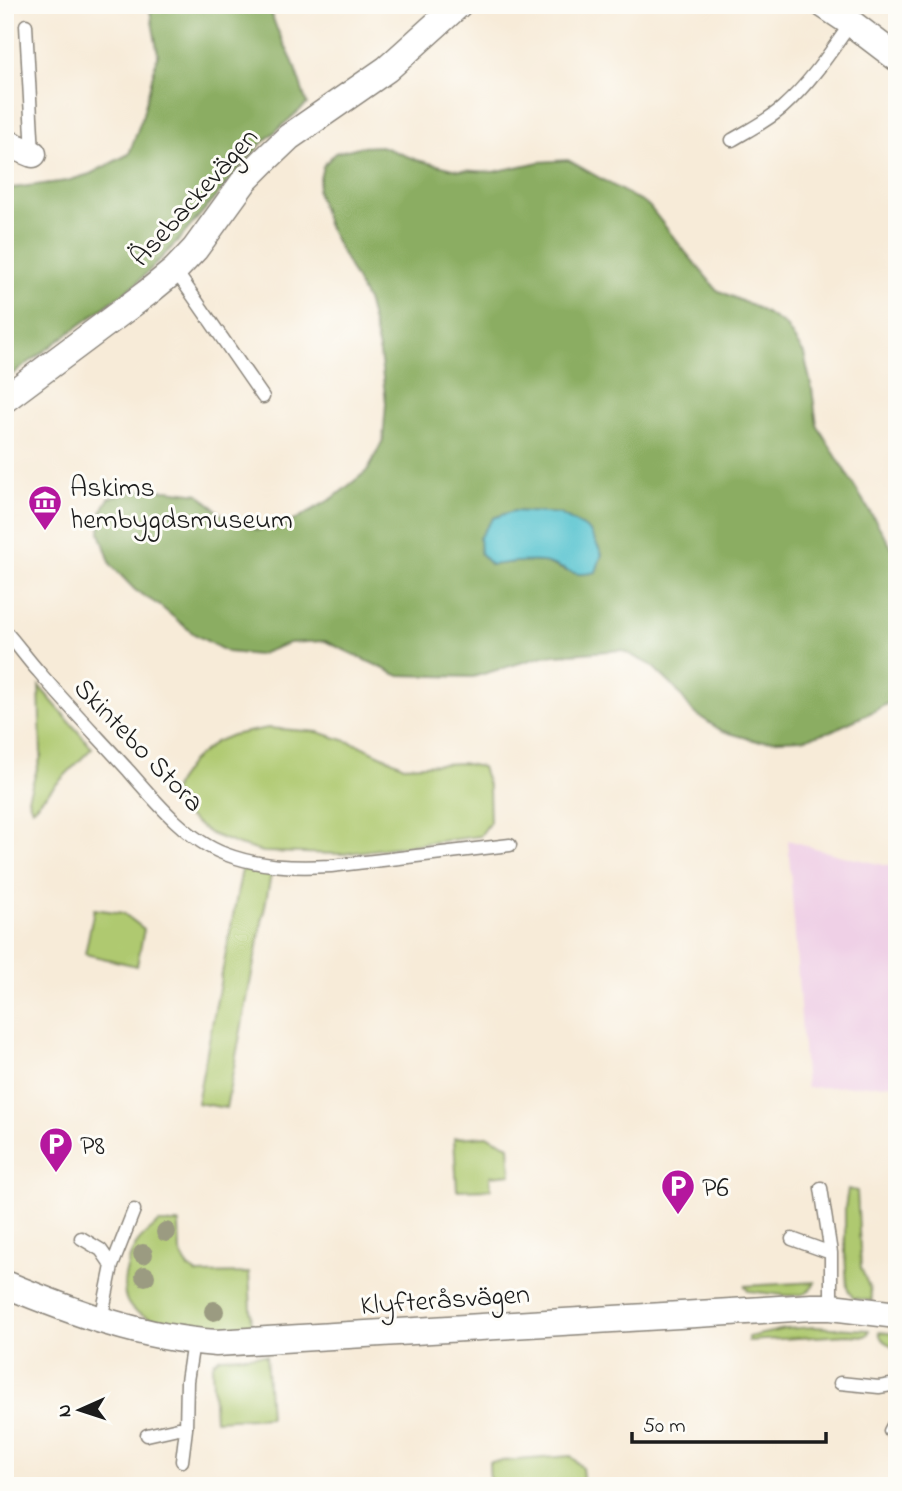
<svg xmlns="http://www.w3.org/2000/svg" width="902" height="1491" viewBox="0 0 902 1491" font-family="'Indie Flower',sans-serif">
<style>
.built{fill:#efd0e6}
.green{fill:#afc970;stroke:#667246;stroke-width:2}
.forest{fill:#8bad62;stroke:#54643f;stroke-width:2;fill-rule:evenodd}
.water{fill:#58c4d0;stroke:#3a7076;stroke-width:2}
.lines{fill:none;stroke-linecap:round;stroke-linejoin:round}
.service-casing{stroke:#8a847a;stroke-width:15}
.minor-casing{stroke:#8a847a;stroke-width:29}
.service{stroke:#fff;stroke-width:12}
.minor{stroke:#fff;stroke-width:26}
.tree{fill:#9b9b81}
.labels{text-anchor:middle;stroke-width:6;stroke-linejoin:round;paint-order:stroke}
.street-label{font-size:28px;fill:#1c1c1c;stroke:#fdfcf7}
.poi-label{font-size:28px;fill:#1c1c1c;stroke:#fdfcf7;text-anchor:start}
</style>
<rect width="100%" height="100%" fill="#fdfcf7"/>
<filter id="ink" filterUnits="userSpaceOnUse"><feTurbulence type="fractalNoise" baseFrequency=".0143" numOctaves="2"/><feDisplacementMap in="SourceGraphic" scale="14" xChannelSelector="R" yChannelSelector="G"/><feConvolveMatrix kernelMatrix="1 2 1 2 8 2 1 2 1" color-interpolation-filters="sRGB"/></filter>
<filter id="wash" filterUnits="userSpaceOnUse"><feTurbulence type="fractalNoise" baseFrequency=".00686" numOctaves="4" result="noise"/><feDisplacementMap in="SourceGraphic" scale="28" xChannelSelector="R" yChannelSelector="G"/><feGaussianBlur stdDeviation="1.57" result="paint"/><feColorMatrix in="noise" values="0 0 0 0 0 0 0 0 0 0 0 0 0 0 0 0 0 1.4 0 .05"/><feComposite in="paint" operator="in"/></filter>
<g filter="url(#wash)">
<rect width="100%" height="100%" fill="#f7ebd8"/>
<!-- built -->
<path class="built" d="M788,840L838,855L883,865H897V1084L806,1088Z"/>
<!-- green -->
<path class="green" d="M39,686L92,748L32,809L28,798L41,756Z
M268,728L318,732L359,745L404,766L461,763L482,767L489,788L490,822L480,836L342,854L263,852L239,845L211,834L181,812L174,802L172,793L177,782L192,761L215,742L232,735Z
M242,869L271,875L226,1108L197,1103Z
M94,909L123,913L144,929L137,966L85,954Z
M488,1136L509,1146L511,1174L490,1176L491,1189L457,1190L454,1138Z
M848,1189L857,1191L861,1268L870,1289L872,1301L853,1298L847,1288L845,1254V1208Z
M159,1223H179L180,1252L189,1268L198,1274L249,1273L252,1328C224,1328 157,1327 135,1311C124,1303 123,1288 125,1276C131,1248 136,1240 159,1223Z
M815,1282C813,1286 811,1289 808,1292C795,1300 764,1292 748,1291L745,1286Z
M814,1327L869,1330L868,1334L865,1336L848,1335L748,1341V1337L785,1329Z
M879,1332L897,1334V1351L881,1338Z
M266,1355L270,1417L215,1420L212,1369L214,1362L220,1357Z
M571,1456L582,1468L584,1486H490L489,1462Z"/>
<!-- forest -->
<path class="forest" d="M149,5H268L277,29L293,62L307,104L261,144L177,242L136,284L5,380V189L67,181L90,174L129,154L142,118L158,54Z
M381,146L417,160L458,170L493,172L539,162L568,160L649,206L687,254L717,290L757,308L785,325L804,354L812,389L817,425L897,556V698L872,712L831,731L803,739L757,741L722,731L693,712L674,687L651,665L621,650L544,656L473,677L397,675L325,641L289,643L258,655L227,652L194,634L160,606L135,590L111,565L100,533L101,512L109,498L138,490H168L199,494L221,514L258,530L284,526L333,498L368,470L383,440L386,403L380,354L368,303L327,224L317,191L323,166L335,153L359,147ZM513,511L560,514L566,571L545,562L523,561L491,565Z"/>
<!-- water -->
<path class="water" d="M513,511L560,514L589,530L602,554L596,572C570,579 564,565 542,562C524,560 508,563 491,565L480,553L479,538L493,518Z"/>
</g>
<g filter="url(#ink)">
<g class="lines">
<!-- service casing -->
<g class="service-casing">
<path id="service" d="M26,25L33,154
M732,140C749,130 767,121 782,108C810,83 830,53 851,23
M175,270L263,397
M5,631C17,644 27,659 39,672C68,706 99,738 129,771C155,801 187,840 225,854C259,867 295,868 331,866L510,845
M821,1188L831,1253
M81,1238L101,1250L112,1266
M792,1239L831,1253V1307
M101,1320L112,1266L134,1210
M840,1383L879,1387L897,1384
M890,1431L897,1418
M147,1435L178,1428L186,1429
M182,1461L186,1429L187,1381L193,1342"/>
</g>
<!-- minor casing -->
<g class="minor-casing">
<path id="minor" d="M824,5L851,23L897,58
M5,144H9L33,154
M5,399L147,293L175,270L195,249L245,180L265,160L289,137L387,69L458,5
M5,1284C72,1312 143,1338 216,1343L812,1307H831L897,1315"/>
</g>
<!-- service -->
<use href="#service" class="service"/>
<!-- minor -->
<use href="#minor" class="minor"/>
</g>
<!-- trees -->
<g class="tree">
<circle cx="166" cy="1232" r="10"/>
<circle cx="143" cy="1254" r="10"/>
<circle cx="145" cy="1276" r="10"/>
<circle cx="214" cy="1311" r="10"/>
</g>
</g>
<!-- icons -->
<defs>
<g id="museum-pin" transform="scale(1.75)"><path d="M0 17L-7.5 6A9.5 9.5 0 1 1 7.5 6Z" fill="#b5179e" stroke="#fdfcf7"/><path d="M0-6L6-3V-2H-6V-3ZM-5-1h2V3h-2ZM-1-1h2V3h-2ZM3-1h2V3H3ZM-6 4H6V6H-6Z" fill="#fff"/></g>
<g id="parking-pin" transform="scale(1.75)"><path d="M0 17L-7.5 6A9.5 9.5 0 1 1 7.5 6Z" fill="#b5179e" stroke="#fdfcf7"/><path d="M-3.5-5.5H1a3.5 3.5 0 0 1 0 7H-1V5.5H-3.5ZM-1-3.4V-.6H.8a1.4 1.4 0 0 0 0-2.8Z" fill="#fff"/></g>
</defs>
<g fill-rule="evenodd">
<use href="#museum-pin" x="45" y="502"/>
<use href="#parking-pin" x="56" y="1144"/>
<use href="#parking-pin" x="678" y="1186"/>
</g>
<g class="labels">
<!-- street labels -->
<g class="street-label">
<text transform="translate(193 196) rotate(-48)" y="10">Äsebackevägen</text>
<text transform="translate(140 744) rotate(46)" y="10">Skintebo Stora</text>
<text transform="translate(445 1298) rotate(-4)" y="10">Klyfteråsvägen</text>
</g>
<!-- poi labels -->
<g class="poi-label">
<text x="70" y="496">Askims<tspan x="70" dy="32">hembygdsmuseum</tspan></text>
<text x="80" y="1154">P8</text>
<text x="702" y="1196">P6</text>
</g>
</g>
<!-- margin -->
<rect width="902" height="1491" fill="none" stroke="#fdfcf7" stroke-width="28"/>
<!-- north arrow -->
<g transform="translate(80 1410) rotate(267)" stroke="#fdfcf7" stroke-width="5" paint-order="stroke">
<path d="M0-5L12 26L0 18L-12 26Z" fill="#1c1c1c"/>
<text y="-10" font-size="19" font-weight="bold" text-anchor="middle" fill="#1c1c1c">N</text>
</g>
<!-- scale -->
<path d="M632 1432v10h194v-10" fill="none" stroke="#1c1c1c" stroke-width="3.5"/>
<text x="643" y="1432" font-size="21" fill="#1c1c1c" stroke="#fdfcf7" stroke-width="5" paint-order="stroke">50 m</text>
</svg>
